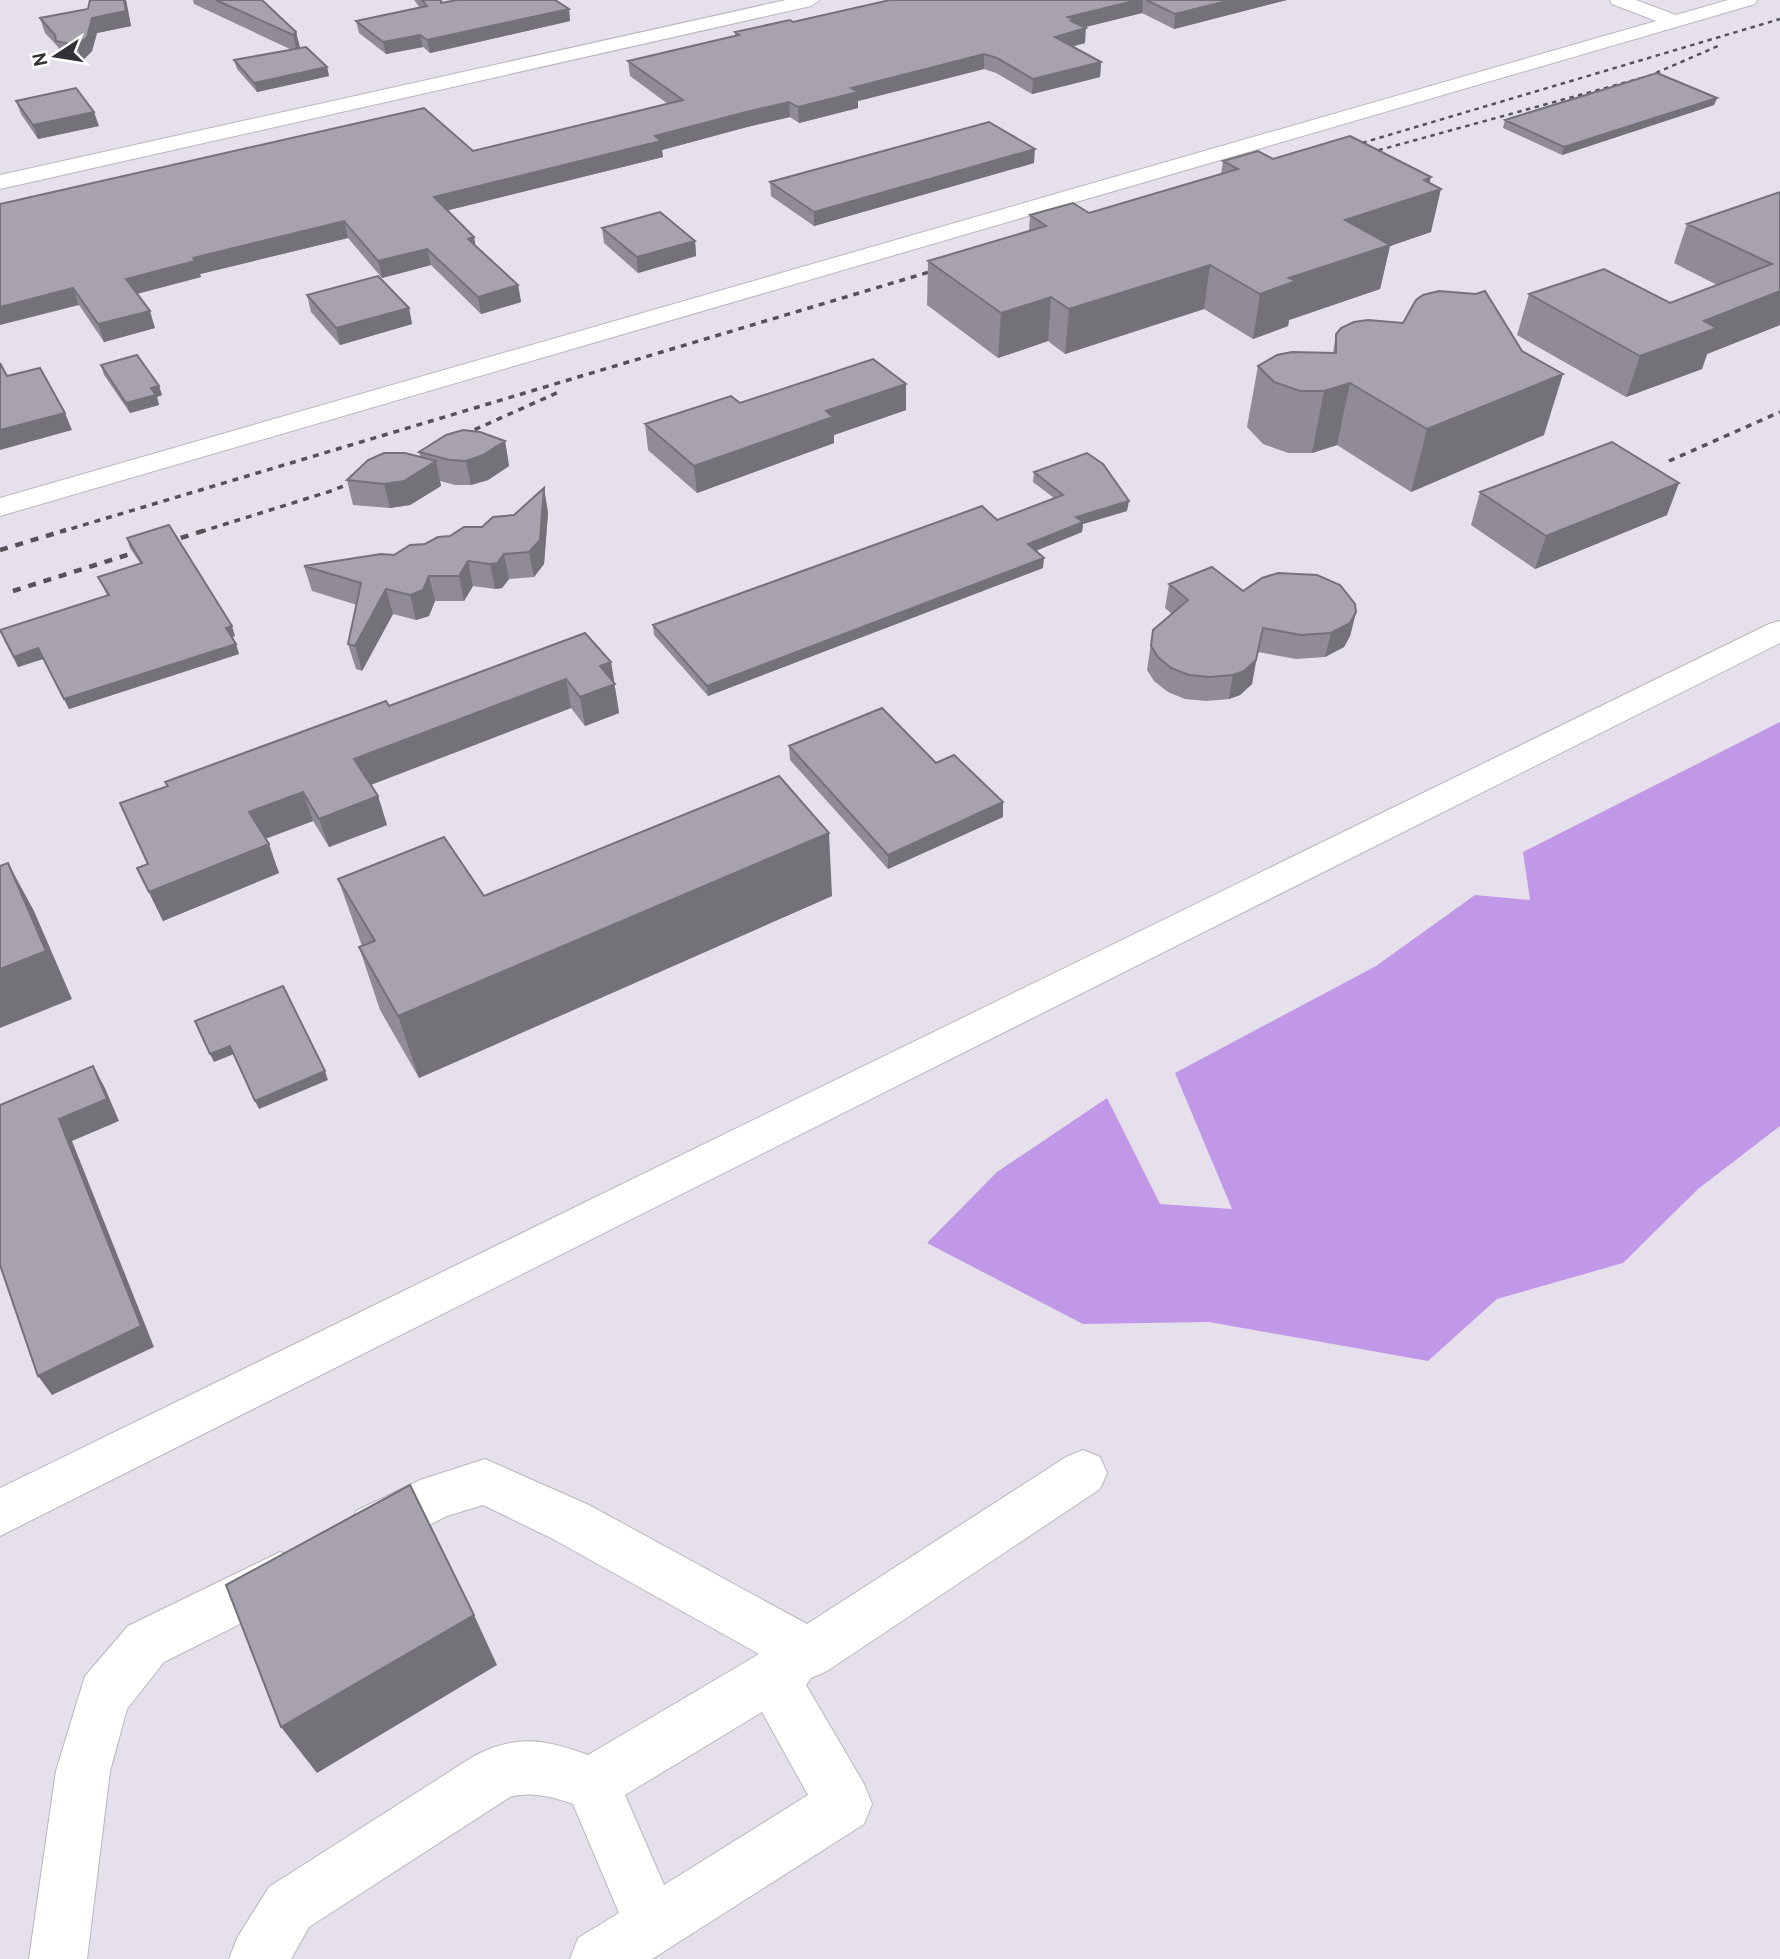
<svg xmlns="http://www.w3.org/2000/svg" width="1780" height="1959" viewBox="0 0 1780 1959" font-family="Overpass,sans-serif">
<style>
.forest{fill:#c198e8}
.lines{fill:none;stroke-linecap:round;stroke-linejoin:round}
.minor-casing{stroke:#bab5c0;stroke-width:2}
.minor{fill:#fff;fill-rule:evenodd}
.rail-far2{stroke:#555257;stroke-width:2.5;stroke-dasharray:4.5 4.5;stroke-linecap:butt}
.rail-far1{stroke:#555257;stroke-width:3.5;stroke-dasharray:6 6;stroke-linecap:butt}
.rail{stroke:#555257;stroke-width:4.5;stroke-dasharray:8 8;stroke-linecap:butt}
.wall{fill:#908b95}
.shaded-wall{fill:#757179}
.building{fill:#a7a2ad;stroke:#757179;stroke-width:2}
</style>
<rect width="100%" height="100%" fill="#e5e0eb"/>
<!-- forest -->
<path class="forest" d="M1780,722V1126L1698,1189L1623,1263L1497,1299L1428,1361L1209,1322L1083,1324L927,1243L997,1172L1107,1098L1160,1204L1232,1209L1175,1073L1376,966L1475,895L1530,900L1523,852Z"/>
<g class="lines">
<!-- minor casing -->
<g class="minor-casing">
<path id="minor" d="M786,0H820L811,6L0,189V175Z
M1610,0H1636L1676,15L1728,0H1757L1755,4L0,516V498L1656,21L1612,4Z
M1780,621V643L0,1536V1488L1769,624Z
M1083,1450L1100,1457L1107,1473L1100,1489L827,1671L811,1678L806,1685L864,1784L872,1804L864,1824L652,1959H570L578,1938L619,1913L573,1804C553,1797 531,1791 510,1797L309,1927L291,1959H229L237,1938L269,1887L474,1756C517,1734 545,1739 588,1755L759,1654L553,1539L483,1505L447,1516L374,1552L356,1545L349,1528L356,1511L420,1480L485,1459L589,1505L807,1624L1066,1457ZM762,1712L808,1795L664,1885L625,1795Z
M280,1552L298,1559L305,1577L298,1595L164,1662L127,1709L110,1771L87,1959H29L56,1771L85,1676L128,1626Z"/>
</g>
<!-- minor -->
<use href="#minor" class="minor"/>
<!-- rail-far2 -->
<path class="rail-far2" d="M1345,148L1780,19
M1361,155L1649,76L1718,46"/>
<!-- rail-far1 -->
<path class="rail-far1" d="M1669,461L1780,412
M398,464L561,391
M60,532L946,267
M200,532L331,491L366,477"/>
<!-- rail -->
<path class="rail" d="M0,550L66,530
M13,591L206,530"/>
</g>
<!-- wall -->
<path class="wall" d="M90,0H126L131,26L97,33L92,51L82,61L61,56L58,47L45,33L40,18L88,9Z
M193,0H262L296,32L300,48L327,67L329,76L257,92L237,69L234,60L292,50L194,4Z
M414,0H441L442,3L457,0H557H556L569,9L570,21L430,53L423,47L386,54L359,33L356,21L420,8Z
M890,0H1287L1174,29L1142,13L1084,27L1085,43L1073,46L1101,62L1100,77L1032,94L996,73L984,69L858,101V108L799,123L790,117L747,127L662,150L663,157L448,210L474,237L475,245L518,285L521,302L481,314L431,265L382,278L348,238L200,274L201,277L137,294L155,328L104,342L79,305L0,204L473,151L668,104L630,76L628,61L735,36V32L793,22Z
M1717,98L1714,105L1562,155L1503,128L1505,120Z
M16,101L99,126L38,139L21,114Z
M1273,159L1430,183L1431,232L1390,246L1380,289L1289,320L1288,326L1253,339L1204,309L1065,354L1048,341L998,358L927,305L928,261L1029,231L1030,215L1089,213L1221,174L1223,161Z
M1034,163L814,226L771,196L770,182Z
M1780,192V325L1707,354L1702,369L1626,397L1517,335L1529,294L1670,303L1717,285L1674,263L1687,224Z
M602,228L695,241L696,256L638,273L604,243Z
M307,295L409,308L412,324L340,345L311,312Z
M1336,334L1544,435L1411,492L1337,445L1312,453H1288L1263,444L1247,427L1258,366L1333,353Z
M101,365L159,386L162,395L157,397L159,405L130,413L104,375Z
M740,403L906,410L834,435V443L697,493L648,450L645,424Z
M505,441L509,466L488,480L471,485H455L440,481L441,486L410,505L390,508L353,505L347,480L421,457L419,452Z
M1034,472L1127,511L1083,524L1082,532L1036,551L1043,568L708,696L654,635L653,625L997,520L1054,498L1033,482Z
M544,488L548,513L544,564L534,577L509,579L502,588L495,589L473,586L464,601H435L429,616L416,620L393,614L362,671L356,669L348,644L357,605L312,591L304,566L394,555L425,544L482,527L514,515Z
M1480,492L1667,515L1535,569L1471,525Z
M127,538L235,636L231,637L236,644L239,654L69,709L43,659L18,667L4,640L107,595L98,577L140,563L130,548Z
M1169,584L1243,591L1356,612L1350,636L1344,647L1325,657L1296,659L1258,652L1252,684L1240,695L1229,699L1206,701L1185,699L1168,692L1154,681L1147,670L1153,630L1172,614L1165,608Z
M611,662L619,713L585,726L571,708L371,785L378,796L387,825L329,847L313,821L265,839L279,873L163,921L137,868L148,864L389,706Z
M789,746L936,763L1003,802V817L888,869L790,760Z
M338,879L484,896H832L419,1078L380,1010L359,947L362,946Z"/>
<!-- shaded-wall -->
<path class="shaded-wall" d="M124,0H126L131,26L97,33L92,51L82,61L77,46L92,18Z
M1138,0H1143L1142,13L1074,30L1086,28L1085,43L1054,52L1055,37L1068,17Z
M1231,0H1287L1174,29L1175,14Z
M569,9L570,21L430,53L427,40Z
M296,32L300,48L297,52L293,35Z
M420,35L423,47L386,54L383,42Z
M984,54V69L858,101V108L799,123L798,107L851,88Z
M1101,62L1100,77L1032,94L1033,79Z
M327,67L329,76L257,92L254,83Z
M1717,98L1714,105L1562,155L1564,147Z
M789,102L790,117L747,127L662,150L663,157L437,213L434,197L655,136L746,112Z
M94,112L99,126L38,139L33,125Z
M1035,149L1034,163L814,226V212Z
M1431,177L1427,193L1441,189L1431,232L1390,246L1380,289L1289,320L1288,326L1253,339L1260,294L1289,278L1345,220L1424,180Z
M344,221L348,238L200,274L201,277L132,295L126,279L193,258Z
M474,237L477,254L468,239Z
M695,241L696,256L638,273L637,257Z
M427,249L431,265L382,278L378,261Z
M1210,265L1204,309L1065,354L1069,309Z
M518,285L521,302L481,314L478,297Z
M73,288L79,305L0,325V307Z
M1780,291V325L1707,354L1702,369L1626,397L1640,356L1704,321Z
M1051,297L1048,341L998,358L1001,313Z
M409,308L412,324L340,345L336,328Z
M150,311L155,328L104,342L98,324Z
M1563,374L1544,435L1411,492L1427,429Z
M1350,383L1337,445L1312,453L1324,391Z
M906,384V410L834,435V443L697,493L694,466L826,411Z
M159,386L162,395L157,397L159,405L130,413L126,403L151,388Z
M65,413L72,430L0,450V430Z
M505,441L509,466L488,480L471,485L466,461Z
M436,461L441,486L410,505L390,508L384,484Z
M1679,483L1667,515L1535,569L1546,536Z
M544,488L548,513L544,564L534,577L529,552Z
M1129,501L1127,511L1083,524L1082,532L1027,554L1028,544L1076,517Z
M504,554L509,579L502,588L495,589L490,564Z
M1044,558L1043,568L708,696L707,686Z
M468,561L473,586L464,601L459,576Z
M429,576L435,601L429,616L416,620L410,595Z
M386,589L393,614L362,671L355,646Z
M1356,612L1350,636L1344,647L1325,657L1331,633Z
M232,626L235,636L229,638L226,628Z
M236,644L239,654L69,709L64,699Z
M38,648L43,659L18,667L14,657Z
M1256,660L1252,684L1240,695L1229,699L1233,675Z
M611,662L619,713L585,726L580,697L600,666Z
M566,679L571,708L362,788L354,759Z
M303,792L313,821L259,841L249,812Z
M378,796L387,825L329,847L319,819Z
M1003,802V817L888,869V855Z
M829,833L832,896L419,1078L398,1016Z
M269,844L279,873L163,921L149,892Z
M8,863L34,911L72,999L0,1028V969Z
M230,1046L234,1054L214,1062L210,1054Z
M93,1066L105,1088L119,1121L72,1141L154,1347L52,1395L38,1376L59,1119Z
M325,1071L328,1080L259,1109L255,1101Z
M474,1615L497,1665L317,1773L281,1727Z"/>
<!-- building -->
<path class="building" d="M90,0H124L126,11L92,18L87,37L77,46L56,41L55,35L40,18L88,9Z
M216,0H262L296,32L293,35Z
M422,0H441V3L457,0H555L569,9L427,40L420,35L383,42L356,21L427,6Z
M890,0H1138L1068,17L1074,20L1071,21L1086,28L1055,37L1101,62L1033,79L997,58L984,54L851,88L858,92L798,107L789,102L746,112L655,136L661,141L434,197L474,237L468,239L518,285L478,297L427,249L378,261L344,221L193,258L195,261L126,279L150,311L98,324L73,288L0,307V204L424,108L473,151L683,100L628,61L739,35L735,32L790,20L793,22Z
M1146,0H1231L1175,14Z
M306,47L327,67L254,83L234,60Z
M1657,73L1717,98L1564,147L1505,120Z
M76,88L94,112L33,125L16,101Z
M989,122L1035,149L814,212L770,182Z
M1350,136L1431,177L1424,180L1441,189L1345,220L1390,245L1289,278L1296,281L1260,294L1210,265L1069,309L1051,297L1001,313L928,261L1046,226L1030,215L1073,203L1089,213L1238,169L1223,161L1258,151L1273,159Z
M1780,192V291L1704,321L1717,328L1640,356L1529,294L1604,269L1670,303L1772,264L1687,224Z
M660,212L695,241L637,257L602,228Z
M378,276L409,308L336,328L307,295Z
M1439,291L1476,294L1485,291L1522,351L1563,374L1427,429L1350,383L1324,391H1300L1274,382L1258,366L1277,355L1292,352L1336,353V334L1341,328L1354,322L1368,320L1403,323L1416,300L1423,295Z
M137,355L159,386L151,388L156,395L126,403L101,365Z
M873,359L906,384L826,411L833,417L694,466L645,424L731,396L740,403Z
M0,363L7,376L40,368L65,413L0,430Z
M463,430L480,432L505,441L483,455L466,461L450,460L419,452L446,435Z
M1612,442L1679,483L1546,536L1480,492Z
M384,453H405L436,461L404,481L384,484L347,480L368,460Z
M1087,453L1103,464L1129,501L1076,517L1083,522L1028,544L1044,558L707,686L653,625L982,506L997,520L1063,495L1034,472Z
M544,488L540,540L529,552L504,554L497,563L490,564L468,561L459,576H429L423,590L410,595L386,589L355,646L348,644L361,583L304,566L381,554L394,555L410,545L425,544L438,537L450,536L464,527H482L493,517L514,515Z
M169,525L232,626L226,628L236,644L64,699L38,648L14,657L0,630L109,595L98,577L142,563L127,538Z
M1212,567L1243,591L1262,578L1278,573L1317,575L1340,585L1355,604L1356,612L1350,623L1331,633L1301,635L1263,628L1256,660L1244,671L1233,675L1210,677L1189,675L1171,668L1158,657L1151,646L1153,630L1188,600L1169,584Z
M585,633L611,662L600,666L615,684L580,697L566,679L354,759L378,796L319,819L303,792L249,812L269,844L149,892L137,868L148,864L120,803L168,786L165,782L386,701L389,706Z
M882,708L936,763L954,755L1003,802L888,855L789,746Z
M779,776L829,833L398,1016L359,947L375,941L338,879L444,837L484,896Z
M8,863L46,951L0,969V866Z
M283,986L325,1071L255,1101L230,1046L210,1054L195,1021Z
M93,1066L107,1099L59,1119L141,1326L38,1376L0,1265V1105Z
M410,1485L474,1615L281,1727L226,1585Z"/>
<!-- north arrow -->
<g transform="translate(56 56) rotate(258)" stroke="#ffffff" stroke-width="5" paint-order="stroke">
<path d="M0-5L12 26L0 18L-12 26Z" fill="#333135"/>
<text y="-10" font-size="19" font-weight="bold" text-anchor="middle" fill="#333135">N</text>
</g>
</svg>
